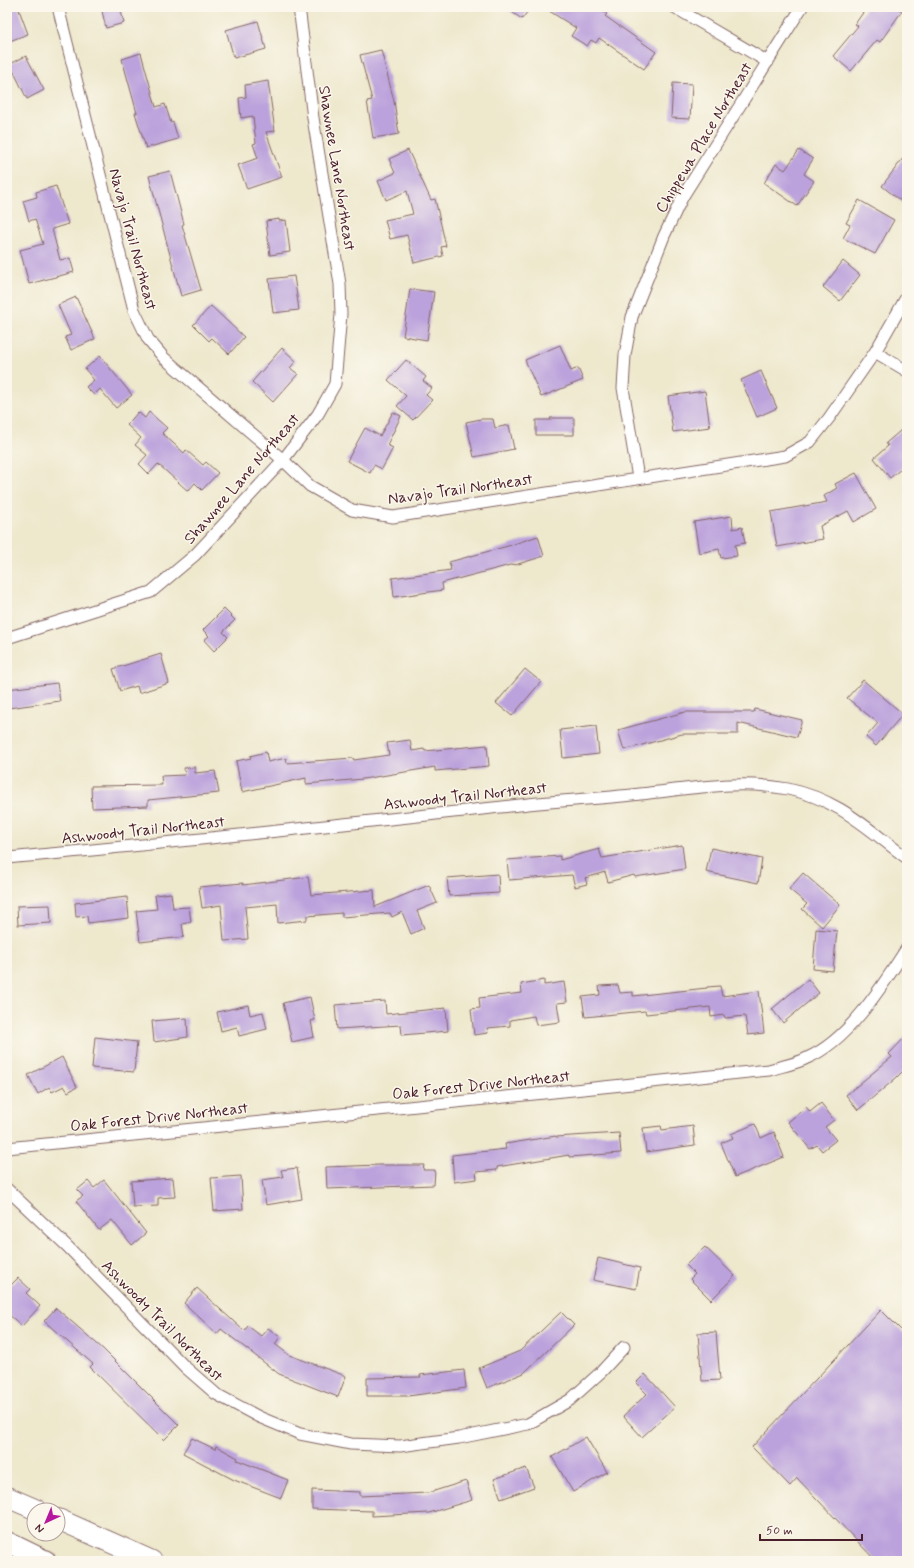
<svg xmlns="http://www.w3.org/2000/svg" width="914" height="1568" viewBox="0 0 914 1568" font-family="Mynerve,sans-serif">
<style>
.building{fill:#bba2dc}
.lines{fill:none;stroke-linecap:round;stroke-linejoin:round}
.minor-casing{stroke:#836564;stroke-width:13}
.motorway-casing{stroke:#836564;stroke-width:22}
.minor{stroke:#fff;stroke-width:11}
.motorway{stroke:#fff;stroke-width:20}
.labels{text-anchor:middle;stroke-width:3;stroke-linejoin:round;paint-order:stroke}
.street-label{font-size:16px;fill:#4a1f2b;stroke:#fbf7ec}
</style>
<rect width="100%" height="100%" fill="#fbf7ec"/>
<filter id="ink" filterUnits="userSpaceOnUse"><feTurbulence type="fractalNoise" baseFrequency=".025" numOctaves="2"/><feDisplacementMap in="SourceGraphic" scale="8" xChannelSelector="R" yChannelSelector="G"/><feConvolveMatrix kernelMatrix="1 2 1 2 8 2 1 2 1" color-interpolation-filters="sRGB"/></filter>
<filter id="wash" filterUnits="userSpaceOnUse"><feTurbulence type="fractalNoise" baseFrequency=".012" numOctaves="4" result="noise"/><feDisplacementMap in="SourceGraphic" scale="16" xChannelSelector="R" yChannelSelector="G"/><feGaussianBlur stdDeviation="0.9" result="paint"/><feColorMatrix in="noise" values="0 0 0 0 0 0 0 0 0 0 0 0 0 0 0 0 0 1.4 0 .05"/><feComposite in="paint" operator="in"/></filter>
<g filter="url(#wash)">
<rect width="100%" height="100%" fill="#eee8cd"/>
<g id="blocks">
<!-- building -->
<path class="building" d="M7,7H18L28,34L7,42Z
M101,7H120L124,23L106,28Z
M504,7H531L522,19Z
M543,7H597L607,14L605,16L656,52L644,69L599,38L596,43L591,40L587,46L571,36L576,28Z
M867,7H896L902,11L880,42L877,40L851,71L833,56L858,26L855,24Z
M258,21L266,49L234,58L226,30Z
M381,50L394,101L399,134L373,138L367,101L372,100L360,55Z
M141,53L156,107L165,104L171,123L173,122L178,139L146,148L135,113H137L122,59Z
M26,56L44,90L27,99L10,64Z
M268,81L275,131L266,132L282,177L247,189L238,165L258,158L253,144L256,143L253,116L241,118L239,98L246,97L245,85Z
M673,83L692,84L690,119L671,118Z
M408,150L431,200L435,199L446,246L441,247L443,256L414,263L407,235L390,239L385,220L413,214L407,191L386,200L378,181L395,173L389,159Z
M799,150L813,159L804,174L814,181L797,206L764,183L776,164L785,170Z
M907,153V206L882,186Z
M170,171L184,224L182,225L201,290L181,296L149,176Z
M56,186L68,224L52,229L60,260L70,258L74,272L29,284L20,250L43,244L35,219L29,221L23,201L37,197L36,192Z
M859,200L894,220L875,254L843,238L850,225L846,223Z
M279,219V221L286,220L290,252L270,255L266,221Z
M843,261L860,275L840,301L823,287Z
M294,276L299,310L273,313L269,279Z
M410,289L434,292L427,340L403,336Z
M76,297L95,339L71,350L65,337L71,335L58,305Z
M211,306L244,337L229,354L212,338L209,341L193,325Z
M560,345L571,371L578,368L583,380L541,397L525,360Z
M282,348L296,361L290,368L298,374L273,402L252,382Z
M100,356L132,395L116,408L100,389L94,395L86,387L94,380L85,369Z
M406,360L426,377L423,381L432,388L426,395L432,400L413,420L397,406L406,396L388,380Z
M761,371L777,408L757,417L741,380Z
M705,391L710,427L673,432L668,396Z
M138,412L145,418L149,412L167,428L162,433L184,453L186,450L203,465L206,462L218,473L202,490L195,483L188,491L158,464L149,474L139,464L147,455L135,445L141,438L127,425Z
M393,412L401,416L387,445L393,448L382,469L374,465L370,473L347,461L365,428L380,436Z
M550,418H574V435H536V420H551Z
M481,419H493L495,428L509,425L514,449L474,457L466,422Z
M907,425V464L890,478L874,458L888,446L886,443Z
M856,473L876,509L854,522L848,511L820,526L823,539L777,547L771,512L827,502L824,496L837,488L835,484Z
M732,516L733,529L742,527L745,543L735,545L737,556L721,558L719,549L699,553L694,522Z
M538,536L544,556L515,565L514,564L442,583L443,590L394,597L392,578L451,570L449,562L508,546Z
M224,609L235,620L223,632L228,637L214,651L204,640L209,636L203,630Z
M161,654L169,683L139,693L137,686L120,691L113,669Z
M525,669L541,682L512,716L496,703Z
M863,680L903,714L876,746L866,737L878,723L847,698Z
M57,683L60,701L8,708L7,689Z
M755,709L802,720L797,737L738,723V734H682L624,750L618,730L685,712H754Z
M596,726L599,754L563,758L560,730Z
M410,740L412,751L424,749L425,751L487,745L489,766L435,771V767L363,779L306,784V778L242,792L236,761L251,758L250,756L266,752L268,762L286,758L287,763L353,758L354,760L389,755L387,743Z
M195,767V773L215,771L219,793L148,800V806L92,808L91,786L162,785L161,776L185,775L184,768Z
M682,845L685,869L635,877L634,875L608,882L605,872L585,878L587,884L575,887L572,875L509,880L507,860L560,856V860L599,849L602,858Z
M711,848L762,859L758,883L706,872Z
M803,873L840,905L822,927L802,909L807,904L789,889Z
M498,874L499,893L449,896L447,878Z
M308,877L311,895L374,890L375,907L429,885L437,903L417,911L424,928L411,934L402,912L392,917L390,913L342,917V913L307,916V920L278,923L277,904L245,907L248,939L224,941L221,905L202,908L199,887L243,883V885Z
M171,893L173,908L189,907L191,922L182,924L184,937L140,942L136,911L157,909L155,895Z
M127,897L129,918L88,923L87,916L76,917L75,903Z
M50,905L51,923L18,925L17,906Z
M816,929L837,931L833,971L813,969Z
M808,979L819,993L783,1023L772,1009Z
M544,980V985L564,982L567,1002L557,1003L560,1022L536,1025L534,1016L510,1020V1026L487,1028L488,1033L474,1035L471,1009L480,1008L479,998L522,993L521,984Z
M618,985L620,993L633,992V996L707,988V987L720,986L722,996L759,991L764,1033L748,1035L745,1016L725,1018L724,1015L711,1017L710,1007L646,1014L645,1011L585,1017L582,997L600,995L599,986Z
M310,997L315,1020L311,1021L314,1037L292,1042L283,1003Z
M385,1001L386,1014L446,1008L448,1031L402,1035L401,1025L337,1029L335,1005Z
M248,1005L250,1015L263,1012L267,1029L239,1036L237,1027L221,1031L217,1012Z
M187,1018L188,1037L154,1042L152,1021Z
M907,1035V1067L895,1079L858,1110L846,1095L892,1057L889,1054Z
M95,1037L137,1042L134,1072L92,1068Z
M62,1057L77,1087L68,1092L64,1086L52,1092L49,1087L38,1094L28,1075Z
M821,1103L834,1120L825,1127L836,1140L822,1151L817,1145L810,1149L788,1122L806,1107L810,1112Z
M755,1124L761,1138L774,1132L784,1157L735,1177L721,1143L733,1138L731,1134Z
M661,1126L662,1130L693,1126L695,1145L646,1152L643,1128Z
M619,1133L621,1153L569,1157V1155L497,1167V1170L476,1172L477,1179L454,1182L452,1155L506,1149L505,1144L556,1136V1137Z
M379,1165H424L423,1170H435L434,1185L327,1189L326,1167Z
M297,1168L302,1199L266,1205L262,1180L283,1177L281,1170Z
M241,1176L243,1209L214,1211L211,1178Z
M173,1178L175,1197L158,1198V1206L133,1207L131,1181Z
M104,1180L146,1233L132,1245L112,1220L99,1230L76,1201L83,1196L77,1190L88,1181L94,1188Z
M705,1247L735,1276L711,1300L690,1279L695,1274L686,1265Z
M598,1258L640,1268L636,1289L593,1280Z
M18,1278L30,1289L26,1293L40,1306L22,1326L7,1313V1289Z
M197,1288L244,1331L248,1326L261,1336L268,1328L280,1337L275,1344L289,1355L346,1376L338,1397L279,1374L221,1329L217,1334L184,1303Z
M56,1308L103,1349L179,1425L164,1440L90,1367L93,1364L44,1321Z
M881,1310L907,1336V1509L905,1515L907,1517V1561H876L797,1478L790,1486L752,1447Z
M561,1312L574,1325L524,1373L487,1388L479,1368L520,1351Z
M716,1332L720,1380L702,1381L698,1333Z
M464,1370L466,1388L408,1396H367V1378L421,1377L420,1375Z
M645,1374L675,1407L642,1437L623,1416L647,1394L636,1383Z
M586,1437L607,1472L573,1492L552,1457Z
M192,1438L215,1449L216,1446L238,1458L237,1460L288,1480L281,1498L234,1480L183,1453Z
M526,1468L534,1487L501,1499L494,1479Z
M466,1481L472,1500L429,1513L372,1516V1511L312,1509V1490L360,1492V1496L428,1493Z"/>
</g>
</g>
<g filter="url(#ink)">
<use href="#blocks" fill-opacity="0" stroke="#836564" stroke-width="1"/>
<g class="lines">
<!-- minor casing -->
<g class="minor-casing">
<path id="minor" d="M58,7L134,310L148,339L164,358L283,460L310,486L352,510L393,517L785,456L810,442L829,418L875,352L907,296
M674,7L768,62
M875,352L907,371
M638,478L623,388L625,355L632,317L664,236L683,196L802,7
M7,638L151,592L195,555L283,460L318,414L335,384L341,314L340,284L313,118L299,7
M7,858C184,842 361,822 538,803C572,800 606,798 640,794C690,789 738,779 788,789C840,800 866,828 907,858
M7,1148L769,1070C782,1066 796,1064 807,1058C849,1040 883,985 907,948
M7,1189L67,1246L185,1367L216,1394L259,1417L300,1434L351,1444L400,1446L459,1438L528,1424L570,1400L601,1372L624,1347"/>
</g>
<!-- motorway casing -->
<g class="motorway-casing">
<path id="motorway" d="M7,1497L37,1510
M58,1519L152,1561
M7,1542L46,1561"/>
</g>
<!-- minor -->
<use href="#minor" class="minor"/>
<!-- motorway -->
<use href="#motorway" class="motorway"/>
</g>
</g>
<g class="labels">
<!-- street labels -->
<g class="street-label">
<text transform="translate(703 137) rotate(-59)" y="6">Chippewa Place Northeast</text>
<text transform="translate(338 168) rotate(81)" y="6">Shawnee Lane Northeast</text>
<text transform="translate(134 239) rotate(75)" y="6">Navajo Trail Northeast</text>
<text transform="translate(241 478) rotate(-49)" y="6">Shawnee Lane Northeast</text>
<text transform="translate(460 488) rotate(-8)" y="6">Navajo Trail Northeast</text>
<text transform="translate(465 795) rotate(-6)" y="6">Ashwoody Trail Northeast</text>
<text transform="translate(143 829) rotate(-6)" y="6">Ashwoody Trail Northeast</text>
<text transform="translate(481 1084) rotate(-6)" y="6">Oak Forest Drive Northeast</text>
<text transform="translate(159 1116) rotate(-6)" y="6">Oak Forest Drive Northeast</text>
<text transform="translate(163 1320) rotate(45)" y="6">Ashwoody Trail Northeast</text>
</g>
</g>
<!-- margin -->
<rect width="914" height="1568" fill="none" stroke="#fbf7ec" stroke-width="24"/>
<!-- north arrow -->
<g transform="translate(46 1522) rotate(224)"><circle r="19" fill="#fbf7ec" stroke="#b4a19f"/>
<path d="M0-3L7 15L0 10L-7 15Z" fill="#b5179e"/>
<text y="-6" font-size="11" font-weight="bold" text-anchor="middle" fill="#4a1f2b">N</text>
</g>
<!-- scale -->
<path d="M760 1534v6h102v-6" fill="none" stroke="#4a1f2b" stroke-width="2"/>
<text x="766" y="1534" font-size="12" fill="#4a1f2b" stroke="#fbf7ec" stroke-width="3" paint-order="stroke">50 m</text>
</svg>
